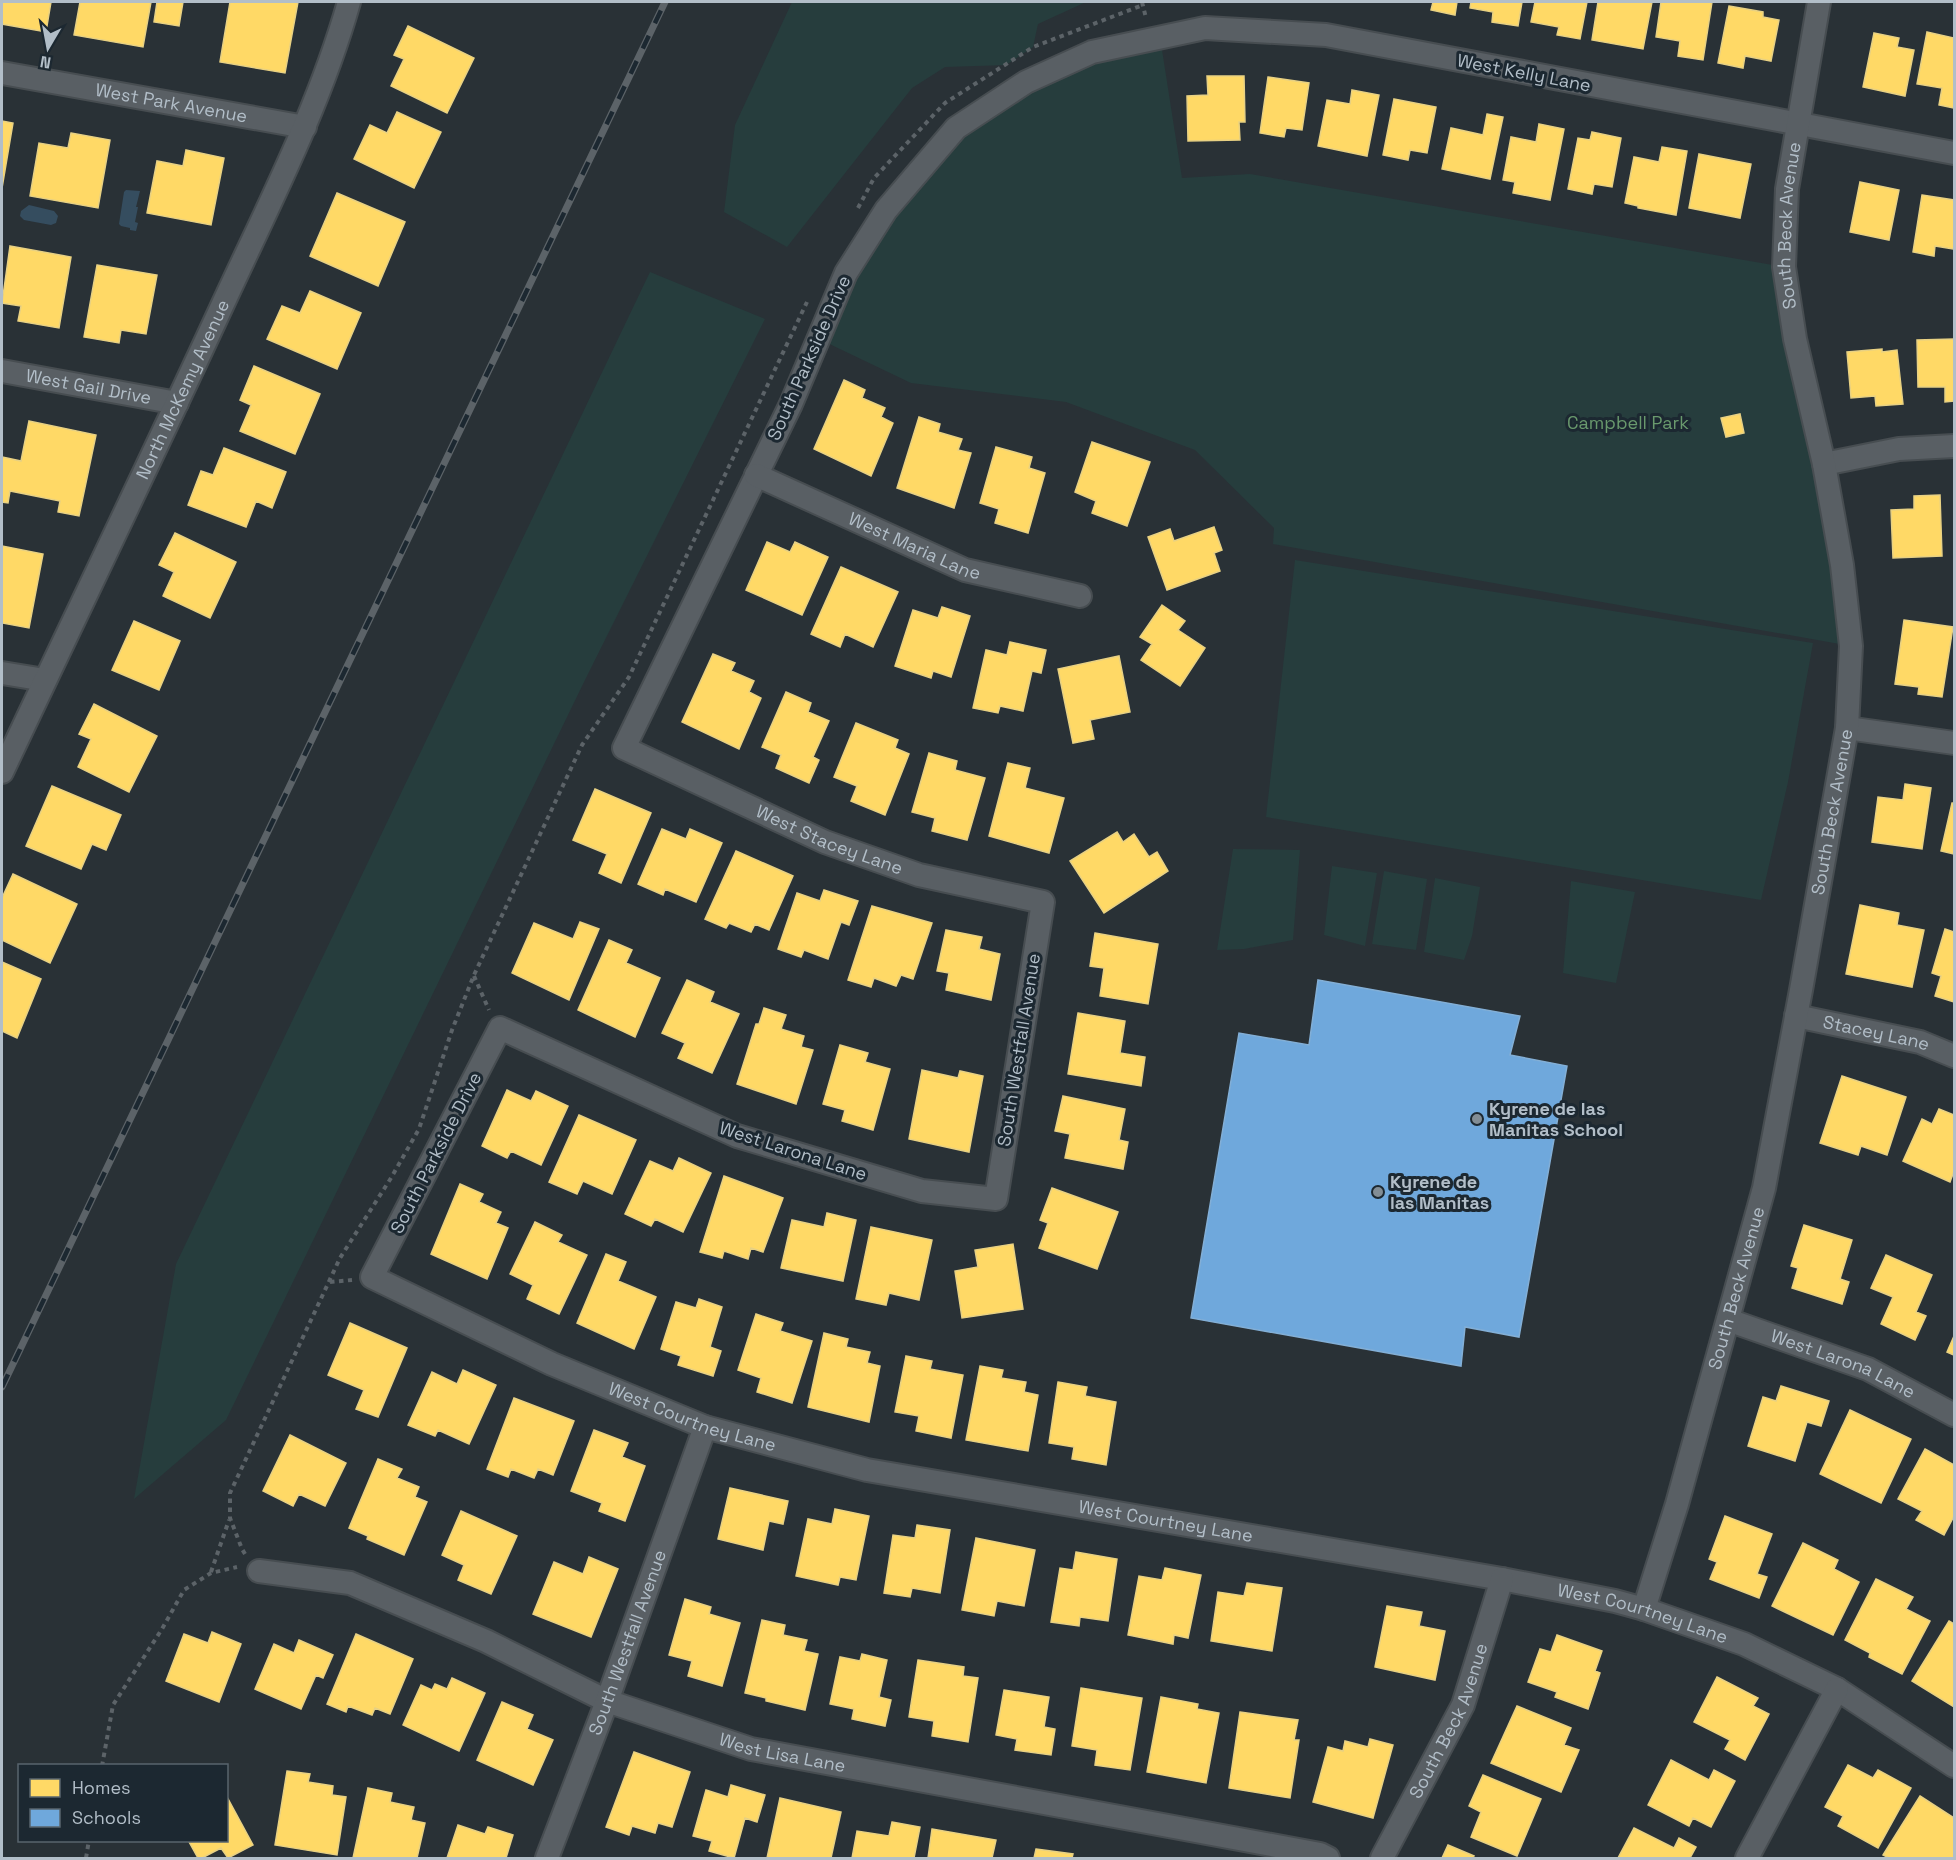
<svg xmlns="http://www.w3.org/2000/svg" width="1956" height="1860" viewBox="0 0 1956 1860" font-family="'Space Grotesk',sans-serif">
<style>
.green{fill:#263d3d}
.water{fill:#354d5f}
.homes{fill:#ffd966;stroke:#e8d183;stroke-width:1.5}
.schools{fill:#6fa8dc;stroke:#83afd6;stroke-width:1.5}
.lines{fill:none;stroke-linecap:round;stroke-linejoin:round}
.minor-casing{stroke:#474d51;stroke-width:26}
.path{stroke:#5c6368;stroke-width:4;stroke-dasharray:4.5 4.5;stroke-linecap:butt}
.minor{stroke:#595f64;stroke-width:22}
.rail-casing{stroke:#5c6368;stroke-width:7}
.rail{stroke:#1c2831;stroke-width:4.5;stroke-dasharray:14;stroke-linecap:butt}
.poi-dot{fill:#828d95;stroke:#1c2831;stroke-width:2}
.labels{text-anchor:middle;stroke-width:6;stroke-linejoin:round;paint-order:stroke}
.street-label{font-size:18px;fill:#b2bec8;stroke:#1c2831}
.park-label{font-size:18px;fill:#69996d;stroke:#1c2831}
.poi-label{font-size:18px;font-weight:bold;fill:#b2bec8;stroke:#1c2831;text-anchor:start}
</style>
<rect width="100%" height="100%" fill="#293136"/>
<!-- green -->
<path class="green" d="M792,2H1086L1038,24L1033,47L1006,65L945,67L912,88L787,247L724,212L735,125Z
M1160,37L1182,178L1250,174L1784,267L1851,646L1273,544L1274,528L1195,450L1066,402L911,383L819,339L846,273L956,128L1026,82Z
M650,272L765,319L584,682L226,1420L134,1499L176,1264Z
M1295,560L1813,643L1788,782L1761,900L1266,817Z
M1233,849L1300,850L1293,940L1244,949L1217,950Z
M1332,866L1377,873L1365,946L1324,935Z
M1384,871L1427,879L1416,950L1372,944Z
M1435,878L1480,887L1472,936L1464,960L1424,952Z
M1571,881L1635,892L1616,983L1563,973Z"/>
<!-- water -->
<path class="water" d="M126,190L140,191L136,207H138L135,222L138,223L136,231L130,230V228L121,226L119,224L124,192Z
M29,205L54,211L58,216L56,223L51,225L24,220L20,216L21,211Z"/>
<!-- homes -->
<path class="homes" d="M2,2H51L46,32L2,24Z
M80,2H151L143,47L74,35Z
M157,2H183L179,26L154,22Z
M230,2H298L285,73L220,62Z
M1433,2H1457L1455,15L1431,10Z
M1471,2H1522L1518,26L1492,22L1493,12L1470,8Z
M1535,2H1587L1580,39L1557,35L1559,27L1531,22Z
M1598,2H1652L1643,49L1592,40Z
M1661,2H1712L1703,60L1678,56L1680,41L1656,37Z
M1729,6L1763,12V17L1779,20L1771,61L1745,56L1743,68L1718,63Z
M408,26L474,58L447,113L391,86L404,59L394,55Z
M1927,32L1954,38V108L1939,105L1942,88L1917,84Z
M1874,33L1899,38L1897,47L1914,50L1905,96L1863,87Z
M1207,76H1244L1245,122H1239L1240,140L1188,141L1187,96L1208,95Z
M1268,77L1309,83L1302,130L1286,128L1284,137L1260,133Z
M1352,90L1379,95L1367,156L1318,146L1327,100L1350,104Z
M1394,99L1436,107L1427,153L1410,150L1408,160L1383,155Z
M397,112L441,132L414,188L354,159L370,125L387,133Z
M1487,114L1503,117L1490,179L1442,169L1451,128L1483,135Z
M2,121L13,123L2,188Z
M1539,124L1564,129L1550,200L1513,193L1515,182L1503,180L1511,137L1536,142Z
M1592,132L1621,138L1612,187L1594,184L1592,194L1568,189L1578,138L1590,140Z
M71,133L110,140L98,208L30,196L39,143L68,148Z
M1662,147L1687,151L1676,215L1638,208V206L1625,203L1634,157L1659,162Z
M186,150L224,158L211,225L147,213L157,161L183,166Z
M1699,154L1751,164L1740,218L1689,208Z
M1860,182L1899,190L1889,240L1850,232Z
M337,193L405,222L378,286L310,256Z
M1922,195L1954,200V249L1935,246L1934,256L1913,252Z
M10,246L71,257L59,328L18,321L21,306L2,303Z
M97,265L157,275L146,334L121,330L119,343L84,337Z
M310,291L361,313L337,369L267,339L282,306L300,313Z
M1954,339V401L1945,402V387H1918L1917,340Z
M1882,349V352L1897,350L1903,404L1876,406L1875,396L1851,398L1847,352Z
M254,366L320,394L295,454L240,431L251,405L240,400Z
M844,380L865,390L862,398L885,408L881,417L893,423L871,476L814,449Z
M1740,414L1744,433L1726,437L1721,418Z
M919,417L940,424L938,432L962,439L958,450L971,453L954,508L897,488Z
M29,421L96,435L79,516L58,512L60,501L10,491L8,503L2,502V457L21,461Z
M1092,442L1150,462L1127,526L1092,513L1096,501L1075,492Z
M996,447L1032,457L1029,468L1045,473L1028,533L995,523L999,509L980,503Z
M224,448L286,472L272,508L256,501L246,527L188,505L201,471L213,475Z
M1940,495L1942,556L1893,558L1891,510L1914,509V496Z
M1214,527L1222,550L1214,553L1220,571L1167,590L1148,537L1170,529L1174,541Z
M175,533L236,562L210,618L163,596L174,572L159,565Z
M767,542L790,552L795,542L828,557L802,615L746,590Z
M2,546L43,554L29,628L2,623Z
M841,567L898,592L873,647L845,634L840,647L811,634Z
M1162,605L1185,621L1178,630L1205,648L1180,686L1141,660L1152,644L1140,637Z
M942,607L970,616L951,677L933,671L931,678L895,666L913,610L938,618Z
M1904,620L1953,627L1942,697L1918,694L1919,687L1895,684Z
M134,621L180,641L159,690L112,670Z
M1010,642L1046,650L1041,673L1032,671L1023,711L1000,706L998,713L973,708L986,650L1007,655Z
M713,654L735,663L731,671L754,681L749,692L761,698L739,749L682,722Z
M1119,656L1130,712L1090,720L1094,739L1073,743L1058,669Z
M786,692L811,703L808,712L829,721L813,757L819,760L809,783L776,768L781,755L762,747Z
M94,704L157,736L129,792L78,767L91,739L79,734Z
M856,723L898,740L895,748L909,754L885,815L851,801L857,786L834,777Z
M929,753L957,761L955,770L985,778L967,840L932,831L935,818L912,812Z
M1008,763L1030,768L1025,788L1064,798L1049,853L989,836Z
M1905,784L1931,788L1922,849L1872,842L1878,797L1903,800Z
M52,786L121,815L106,850L92,844L81,869L26,846Z
M595,789L651,813L621,883L599,873L607,854L573,840Z
M1952,803H1954V854L1941,851Z
M662,829L686,839L690,829L722,843L696,902L665,889L663,895L638,884Z
M1117,832L1123,842L1134,834L1149,857L1157,852L1168,871L1104,913L1070,861Z
M736,851L793,876L769,930L755,924L751,932L729,923L726,928L705,919Z
M13,874L77,904L50,963L2,940V898Z
M824,890L858,901L849,925L841,922L828,959L804,950L801,957L778,949L797,893L820,901Z
M1860,905L1899,913L1897,925L1924,930L1912,987L1846,974Z
M872,906L932,923L913,979L901,975L896,986L874,978L871,987L848,980Z
M580,922L599,929L569,1000L512,973L534,923L573,939Z
M1945,929L1954,932V1002L1935,996L1941,976L1932,973Z
M946,930L982,937L979,949L1000,954L991,1000L946,990L949,973L937,971Z
M1095,933L1158,944L1148,1004L1100,996L1104,968L1090,966Z
M609,940L632,950L626,963L660,978L635,1037L578,1010Z
M2,962L41,979L17,1038L2,1031Z
M687,980L714,992L710,1002L739,1014L712,1073L678,1058L685,1043L662,1033Z
M764,1008L786,1015L781,1029L804,1036L801,1047L813,1050L796,1104L737,1084L756,1024H759Z
M1078,1013L1125,1021L1120,1053L1145,1057L1141,1086L1068,1074Z
M840,1045L868,1053L865,1062L890,1069L873,1130L842,1121L845,1110L823,1104Z
M922,1070L958,1078L960,1071L983,1076L969,1152L909,1139Z
M1842,1076L1906,1097L1887,1155L1861,1146L1858,1155L1820,1143Z
M507,1090L531,1101L536,1091L568,1106L541,1165L511,1151L507,1158L482,1146Z
M1063,1096L1125,1109L1119,1140L1128,1142L1123,1169L1065,1158L1070,1134L1055,1131Z
M1939,1109L1954,1115V1171L1950,1182L1903,1161L1922,1119L1932,1124Z
M579,1115L636,1140L612,1194L583,1181L577,1194L549,1182Z
M679,1158L711,1173L683,1232L655,1219L651,1226L625,1214L650,1161L673,1171Z
M724,1176L783,1198L763,1252L751,1248L748,1259L724,1251L722,1258L700,1252Z
M460,1184L483,1194L479,1202L501,1212L496,1223L508,1228L487,1279L431,1254Z
M1052,1188L1118,1212L1097,1269L1039,1248L1048,1223L1040,1220Z
M827,1213L856,1220L843,1281L781,1268L792,1220L824,1227Z
M535,1222L562,1235L558,1242L587,1255L559,1314L527,1299L533,1285L510,1274Z
M1804,1225L1852,1240L1840,1279L1849,1282L1842,1304L1792,1288L1798,1268L1791,1266Z
M871,1227L932,1240L919,1300L889,1293L886,1305L856,1299Z
M1013,1244L1023,1309L962,1318L955,1271L978,1267L975,1250Z
M606,1254L626,1262L618,1281L656,1297L634,1349L577,1323Z
M1886,1255L1932,1275L1916,1312L1926,1316L1915,1340L1881,1324L1893,1297L1871,1288Z
M699,1299L722,1307L710,1347L721,1351L713,1376L678,1365L681,1356L661,1349L676,1302L696,1308Z
M756,1314L783,1323L780,1331L812,1341L792,1403L757,1392L761,1378L738,1370Z
M350,1323L407,1348L378,1417L356,1409L364,1390L328,1375Z
M824,1333L848,1339L846,1347L870,1352L867,1363L880,1366L869,1422L808,1407Z
M1954,1336V1355L1947,1352Z
M906,1356L932,1361L930,1369L963,1375L951,1438L916,1431L919,1416L895,1412Z
M980,1366L1003,1370L1001,1378L1026,1382L1024,1392L1038,1395L1028,1451L966,1440Z
M463,1370L496,1385L469,1444L438,1430L435,1436L408,1425L432,1372L457,1384Z
M1058,1382L1087,1387L1085,1396L1116,1402L1106,1465L1072,1459L1074,1447L1049,1443Z
M1781,1386L1829,1401L1821,1426L1807,1422L1795,1461L1748,1446L1763,1397L1776,1401Z
M514,1398L574,1421L553,1475L538,1469L534,1478L511,1469L508,1477L487,1469Z
M1850,1410L1911,1439L1881,1503L1820,1474Z
M594,1430L628,1443L622,1457L645,1466L625,1521L599,1511L602,1503L571,1491Z
M290,1435L346,1463L325,1506L299,1494L293,1506L263,1491Z
M1925,1449L1954,1465V1516L1944,1535L1916,1520L1922,1511L1898,1499Z
M378,1459L402,1469L397,1478L419,1487L415,1497L427,1502L404,1555L367,1539L368,1536L349,1528Z
M730,1488L788,1501L783,1524L769,1521L763,1550L718,1539Z
M835,1509L869,1516L856,1580L840,1577L838,1585L796,1576L808,1519L832,1524Z
M461,1511L517,1536L491,1594L458,1580L464,1565L442,1555Z
M1725,1516L1772,1534L1757,1574L1767,1577L1759,1598L1710,1579L1717,1562L1709,1559Z
M917,1525L950,1530L940,1593L912,1588L910,1597L884,1593L893,1535L915,1538Z
M976,1538L1035,1550L1024,1606L997,1601L994,1616L962,1610Z
M1803,1543L1838,1560L1834,1569L1859,1582L1833,1635L1772,1606Z
M1076,1552L1117,1559L1108,1621L1080,1617L1079,1626L1051,1622L1060,1568L1073,1570Z
M589,1557L618,1569L591,1637L533,1614L554,1562L583,1574Z
M1165,1568L1201,1575L1188,1638L1174,1635L1173,1644L1128,1635L1139,1576L1162,1580Z
M1876,1579L1913,1597L1906,1609L1930,1621L1902,1674L1869,1657L1870,1653L1845,1640Z
M1247,1583L1282,1588L1272,1651L1211,1641L1218,1592L1244,1596Z
M685,1599L711,1607L709,1614L740,1623L722,1686L688,1676L692,1661L669,1655Z
M1387,1606L1422,1612L1419,1626L1445,1631L1435,1680L1375,1667Z
M762,1620L785,1625L783,1635L807,1640L804,1651L818,1654L805,1710L766,1701V1698L745,1693Z
M1949,1621L1954,1624V1707L1912,1681Z
M212,1632L241,1644L219,1702L166,1681L184,1634L208,1643Z
M356,1634L413,1659L390,1714L375,1708L372,1715L348,1706L346,1712L327,1704Z
M1557,1635L1602,1651L1595,1671L1600,1673L1588,1709L1555,1697L1557,1692L1528,1682L1540,1649L1551,1652Z
M299,1640L333,1655L323,1678L316,1675L301,1709L255,1689L274,1644L294,1653Z
M862,1654L887,1660L879,1697L891,1700L885,1726L852,1719L854,1709L830,1704L840,1657L860,1661Z
M918,1660L964,1667L963,1676L978,1678L968,1742L932,1736L934,1721L909,1717Z
M1717,1677L1758,1698L1753,1706L1769,1714L1745,1760L1725,1749L1730,1740L1694,1722Z
M452,1678L485,1693L459,1751L403,1725L421,1685L432,1690L435,1684L447,1689Z
M1081,1688L1142,1698L1130,1770L1095,1765L1097,1750L1072,1746Z
M1004,1690L1049,1697L1044,1727L1055,1729L1051,1755L1015,1750L1017,1739L996,1735Z
M1161,1697L1198,1704L1197,1709L1219,1713L1206,1783L1147,1772Z
M502,1702L533,1715L527,1729L553,1740L533,1785L477,1760Z
M1517,1706L1571,1728L1564,1745L1579,1750L1561,1792L1491,1763Z
M1240,1712L1298,1720L1294,1740H1299L1290,1798L1229,1788Z
M1370,1739L1393,1745L1373,1818L1313,1802L1328,1747L1343,1751L1345,1741L1368,1747Z
M634,1752L690,1772L672,1827L658,1823L655,1833L632,1826L629,1835L606,1827Z
M1671,1760L1709,1780L1714,1770L1735,1781L1711,1827L1693,1818L1689,1826L1648,1805Z
M1848,1765L1873,1778L1878,1770L1911,1788L1878,1848L1838,1826L1843,1816L1825,1807Z
M287,1771L310,1774L308,1782L333,1786L332,1795L346,1797L337,1855L275,1845Z
M1483,1775L1541,1799L1517,1856L1471,1837L1481,1812L1469,1806Z
M731,1785L765,1795L757,1822L745,1818L734,1858L709,1851L712,1841L693,1836L706,1790L728,1797Z
M368,1788L392,1793L390,1802L414,1807L411,1820L425,1823L417,1858H353Z
M226,1795L253,1845L228,1858L221,1848L202,1858H198L188,1840H226Z
M1920,1796L1954,1818V1858H1889L1883,1855Z
M780,1798L841,1812L831,1858H767Z
M892,1822L920,1827L914,1858H852L857,1831L889,1836Z
M458,1825L485,1834L488,1827L513,1835L506,1858H447Z
M1634,1828L1674,1848L1679,1838L1696,1847L1690,1858H1618Z
M932,1829L996,1840L992,1858H928Z
M1448,1845L1474,1856L1473,1858H1442Z
M1036,1849L1073,1854L1072,1858H1034Z"/>
<!-- schools -->
<path class="schools" d="M1318,980L1520,1016L1510,1055L1567,1066L1519,1337L1465,1327L1461,1366L1191,1318L1239,1033L1309,1045Z"/>
<g class="lines">
<!-- minor casing -->
<g class="minor-casing">
<g id="minor">
<path id="s1" d="M2,73L305,127"/>
<path id="s2" d="M1954,153L1326,35L1205,28L1092,52L1026,82L956,128L886,210L846,273L791,404L624,748L825,842L919,875L1043,902L996,1199L922,1191L737,1136L500,1028L372,1277L552,1364L705,1427L867,1470L1502,1579L1615,1601L1644,1609L1744,1644L1837,1689L1954,1766"/>
<path id="s3" d="M2,371L177,403"/>
<path d="M1824,464L1899,449L1954,446"/>
<path id="s4" d="M756,475L965,570L1080,596"/>
<path d="M2,673L45,680"/>
<path d="M1847,728L1954,743"/>
<path id="s5" d="M2,772C75,617 150,462 222,306C268,206 319,108 349,2"/>
<path id="s6" d="M1796,1016L1920,1042L1954,1056"/>
<path id="s7" d="M1728,1320L1868,1369L1954,1415"/>
<path id="s8" d="M259,1571L350,1583L486,1641L607,1701L751,1749L1320,1854L1328,1858"/>
<path id="s9" d="M1644,1609L1677,1504L1764,1188L1801,990L1847,728L1851,646L1842,565L1824,464L1795,339L1784,267L1787,189L1819,2"/>
<path id="s10" d="M547,1858L607,1701L705,1427"/>
<path id="s11" d="M1382,1858L1463,1705L1502,1579"/>
<path d="M1747,1858L1837,1689"/>
</g>
</g>
<!-- path -->
<path class="path" d="M1142,2L1146,18
M858,208L874,178L945,103L1033,47L1143,5
M474,976L489,1010
M330,1282L352,1280
M245,1554L242,1549L230,1518V1493L340,1258L391,1178L419,1129L452,1030L474,975L582,745L629,677L807,302
M211,1572L229,1520
M102,1766L113,1705L162,1629L184,1590L211,1573L237,1567
M86,1858L89,1840"/>
<!-- minor -->
<use href="#minor" class="minor"/>
<!-- rail casing -->
<g class="rail-casing">
<path id="rail" d="M2,1387L665,2"/>
</g>
<!-- rail -->
<use href="#rail" class="rail"/>
</g>
<!-- markers -->
<g class="poi-dot">
<circle cx="1477" cy="1119" r="6"/>
<circle cx="1378" cy="1192" r="6"/>
</g>
<g class="labels">
<!-- street labels -->
<g class="street-label">
<text transform="translate(1524 73) rotate(11)" y="6">West Kelly Lane</text>
<text dy="6" stroke="none"><textPath href="#s1" startOffset="172">West Park Avenue</textPath></text>
<text dy="6" stroke="none"><textPath href="#s9" startOffset="1414">South Beck Avenue</textPath></text>
<text transform="translate(809 358) rotate(-66)" y="6">South Parkside Drive</text>
<text dy="6" stroke="none"><textPath href="#s3" startOffset="88">West Gail Drive</textPath></text>
<text dy="6" stroke="none"><textPath href="#s5" startOffset="423">North McKemy Avenue</textPath></text>
<text dy="6" stroke="none"><textPath href="#s4" startOffset="174">West Maria Lane</textPath></text>
<text dy="6" stroke="none"><textPath href="#s9" startOffset="820">South Beck Avenue</textPath></text>
<text dy="6" stroke="none"><textPath href="#s2" startOffset="1964">West Stacey Lane</textPath></text>
<text dy="6" stroke="none"><textPath href="#s6" startOffset="82">Stacey Lane</textPath></text>
<text transform="translate(1019 1050) rotate(-81)" y="6">South Westfall Avenue</text>
<text transform="translate(793 1151) rotate(18)" y="6">West Larona Lane</text>
<text transform="translate(436 1153) rotate(-63)" y="6">South Parkside Drive</text>
<text dy="6" stroke="none"><textPath href="#s9" startOffset="334">South Beck Avenue</textPath></text>
<text dy="6" stroke="none"><textPath href="#s7" startOffset="123">West Larona Lane</textPath></text>
<text dy="6" stroke="none"><textPath href="#s2" startOffset="3646">West Courtney Lane</textPath></text>
<text dy="6" stroke="none"><textPath href="#s2" startOffset="4132">West Courtney Lane</textPath></text>
<text dy="6" stroke="none"><textPath href="#s2" startOffset="4618">West Courtney Lane</textPath></text>
<text dy="6" stroke="none"><textPath href="#s10" startOffset="230">South Westfall Avenue</textPath></text>
<text dy="6" stroke="none"><textPath href="#s11" startOffset="153">South Beck Avenue</textPath></text>
<text dy="6" stroke="none"><textPath href="#s8" startOffset="558">West Lisa Lane</textPath></text>
</g>
<!-- park labels -->
<g class="park-label">
<text x="1628" y="429">Campbell Park</text>
</g>
<!-- poi labels -->
<g class="poi-label">
<text x="1489" y="1115">Kyrene de las<tspan x="1489" dy="21">Manitas School</tspan></text>
<text x="1390" y="1188">Kyrene de<tspan x="1390" dy="21">las Manitas</tspan></text>
</g>
</g>
<!-- border -->
<rect width="1956" height="1860" fill="none" stroke="#b2bec8" stroke-width="6"/>
<!-- legend -->
<rect x="18" y="1764" width="210" height="78" fill="#1c2831" stroke="#58646d" stroke-width="1.5"/>
<rect x="30" y="1779" width="30" height="18" fill="#ffd966" stroke="#58646d" stroke-width="1.5"/>
<text x="72" y="1794" font-size="18" fill="#b2bec8">Homes</text>
<rect x="30" y="1809" width="30" height="18" fill="#6fa8dc" stroke="#58646d" stroke-width="1.5"/>
<text x="72" y="1824" font-size="18" fill="#b2bec8">Schools</text>
<!-- north arrow -->
<g transform="translate(48 48) rotate(190)" stroke="#1c2831" stroke-width="4.5" paint-order="stroke">
<path d="M0-4.5L10 22L0 15L-10 22Z" fill="#b2bec8"/>
<text y="-9" font-size="16" font-weight="bold" text-anchor="middle" fill="#b2bec8">N</text>
</g>
</svg>
